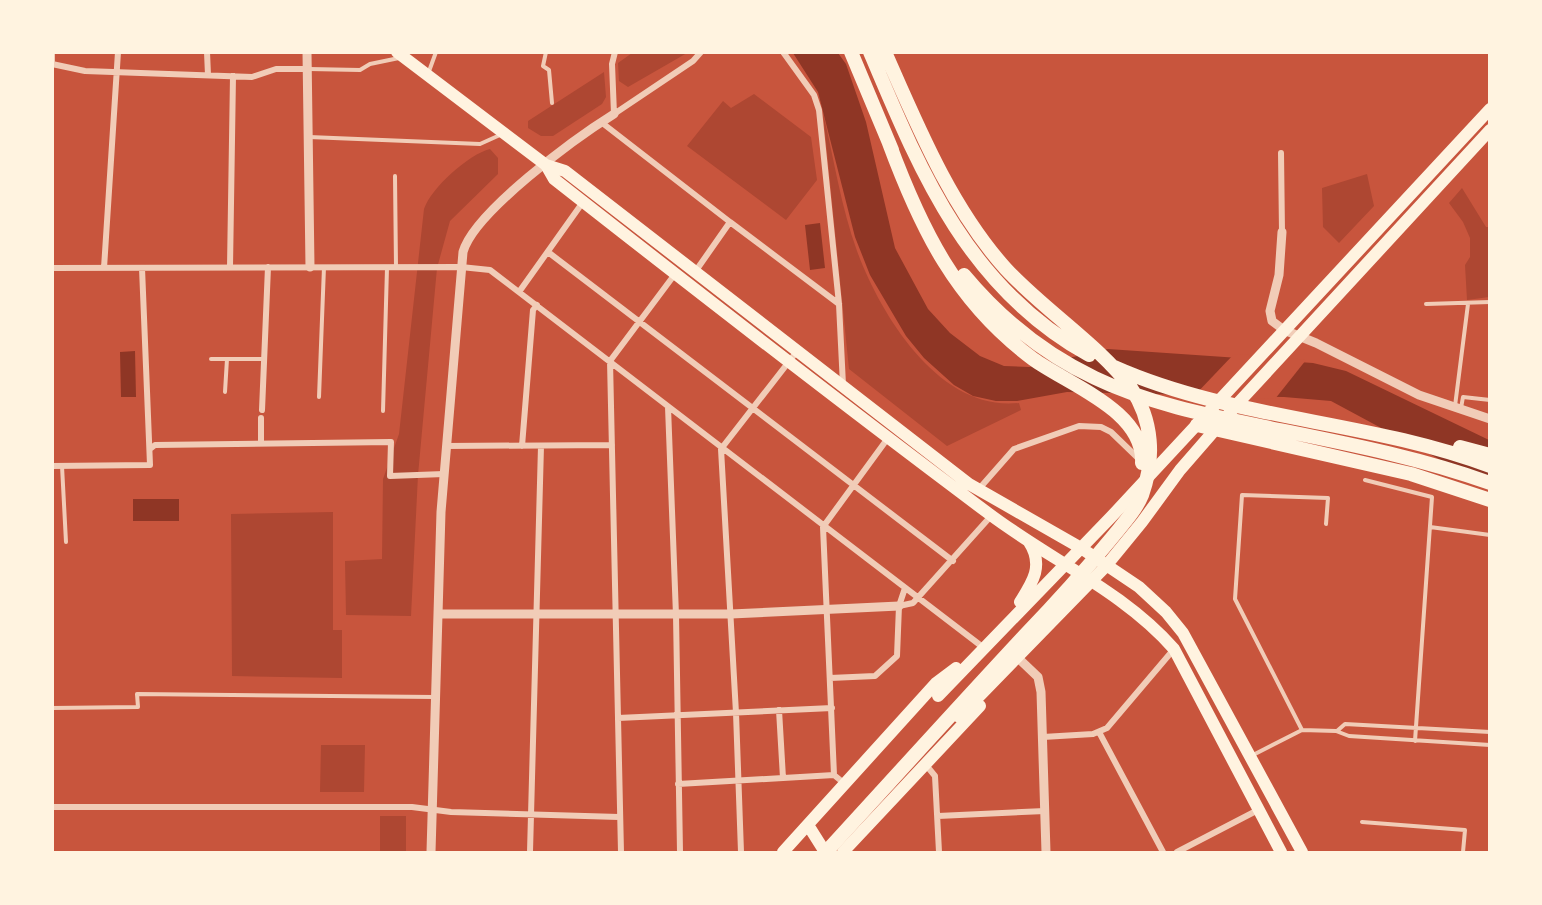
<svg xmlns="http://www.w3.org/2000/svg" width="1542" height="905" viewBox="0 0 1542 905" font-family="Mulish,sans-serif">
<style>
.green{fill:#ae4732}
.water{fill:#8f3625}
.pier{fill:#c8553d}
.lines{fill:none;stroke-linecap:round;stroke-linejoin:round}
.service{stroke:#f1ccb7;stroke-width:4}
.minor{stroke:#f1ccb7;stroke-width:6}
.tertiary{stroke:#f1ccb7;stroke-width:9}
.primary{stroke:#fff3e0;stroke-width:12}
.motorway{stroke:#fff3e0;stroke-width:14}
</style>
<rect width="100%" height="100%" fill="#c8553d"/>
<!-- green -->
<path class="green" d="M632,53V52L687,53L628,87L619,81L618,63Z
M604,72L606,97L602,104L553,136H541L528,128V121Z
M754,94L811,137L817,180L786,220L687,146L723,101L731,108Z
M823,113C834,159 841,207 857,251C881,316 940,412 1019,403L1021,410L947,446L849,369Z
M490,149L498,158V174L450,221L437,268L418,475L411,616L346,615L345,561L382,559L383,479L399,434L424,209C431,188 469,154 490,149Z
M1367,174L1374,206L1339,243L1323,227L1322,188Z
M1462,188L1486,227H1489V297L1467,300L1465,265L1470,257V238L1463,222L1449,203Z
M333,512V630H342V678L232,676L231,514Z
M321,745H365L364,792H320Z
M380,816H406V852H380Z"/>
<!-- water -->
<path class="water" d="M793,53H838L846,64L866,122L895,248L928,309L950,333L980,356L1004,366L1029,367L1108,349L1313,363L1346,371L1489,440V486L1331,401L1284,397L1067,392L1017,401H996L973,396L954,385L924,358L906,336L870,275L855,237L818,92Z
M820,223L825,268L810,270L805,225Z
M135,351L136,397H121L120,352Z
M133,499H179V521H133Z"/>
<!-- pier -->
<path class="pier" d="M1234,354L1280,357L1306,360L1275,399L1194,396Z"/>
<g class="lines">
<!-- service -->
<path class="service" d="M53,52V64
M546,52L543,66L549,70L552,103
M309,69L360,70L370,64L399,58
M428,74L436,52
M309,137L480,144L500,135
M395,176L396,267
M1426,304L1490,302
M211,359H264
M225,392L227,359
M319,397L324,267
M1455,406L1468,304
M1461,408L1463,397L1490,400
M383,411L387,268
M62,466L66,542
M1365,480L1432,497L1415,741
M1326,524L1328,498L1242,495L1235,599L1302,730L1336,731L1349,736L1490,745
M1430,527L1490,535
M52,708L138,707L137,694L434,697
M1337,731L1345,724L1490,732
M1253,755L1302,730
M1362,822L1465,830L1463,852"/>
<!-- minor -->
<path class="minor" d="M207,52L208,75
M783,52L814,95L819,110L839,304L843,385
M52,64L85,71L252,77L276,69H309
M614,114L693,61L701,52
M614,114L612,64L615,52
M601,122L730,222
M1281,153L1282,232
M548,252L953,561
M230,267L233,76
M52,268L461,267L490,270L984,648
M104,268L118,52
M695,272L730,222L839,304
M519,292L583,202
M668,407L676,615L680,852
M262,410L268,267
M261,418V443
M446,446L612,445
M522,446L533,310L537,305
M150,449L155,445L391,442L390,476L444,474
M52,466L150,465L142,268
M978,490L1014,449L1079,426L1101,427L1111,432L1140,460
M899,606L913,603L991,516
M830,678L875,676L897,656L899,606L905,588
M779,710L783,778
M618,718L832,708
M1099,732L1163,852
M1043,737L1093,734L1107,728L1174,649
M926,765L935,776L939,852
M834,775L823,527L888,438
M678,784L834,775L845,784
M52,807H412L451,812L619,817
M938,816L1045,811
M530,852L541,446
M621,852L610,361L675,274
M741,852L736,713L721,449L798,350
M1177,852L1258,810"/>
<!-- tertiary -->
<path class="tertiary" d="M307,52L310,267
M1282,232L1279,275L1270,311L1272,321L1284,330L1316,343L1419,395L1490,419
M438,614H731L899,606
M1017,657L1038,677L1041,692L1046,852
M431,852L441,512L463,252C474,212 577,137 614,114"/>
<!-- primary -->
<path class="primary" d="M397,52L546,165L565,171L969,484L1081,548L1139,587L1166,612L1183,633L1302,852
M546,165L554,179C698,292 842,404 988,513C1050,560 1123,591 1174,649L1281,852
M1020,602C1033,582 1044,565 1029,542
M938,696L1111,517L1490,109
M959,717L1106,566L1142,522L1180,470L1240,401L1490,130
M808,825L825,852
M783,852L936,683L956,668
M843,852L980,706"/>
<!-- motorway -->
<path class="motorway" d="M851,52L892,150
M870,52C921,173 968,288 1089,355
M889,143C921,229 956,302 1033,359C1069,385 1145,411 1142,463
M964,275C1000,318 1044,354 1095,378C1149,404 1211,416 1270,428C1344,443 1418,457 1490,483
M1114,367C1233,420 1368,420 1490,466
M1197,425L1411,474L1490,500
M1460,447L1490,455
M826,852C892,780 958,707 1025,635C1054,605 1083,573 1110,540C1121,526 1135,512 1142,495C1155,459 1153,420 1131,388C1100,346 1044,310 1006,269C951,208 918,127 885,52"/>
</g>
<!-- border -->
<rect width="1542" height="905" fill="none" stroke="#fff3e0" stroke-width="108"/>
</svg>
